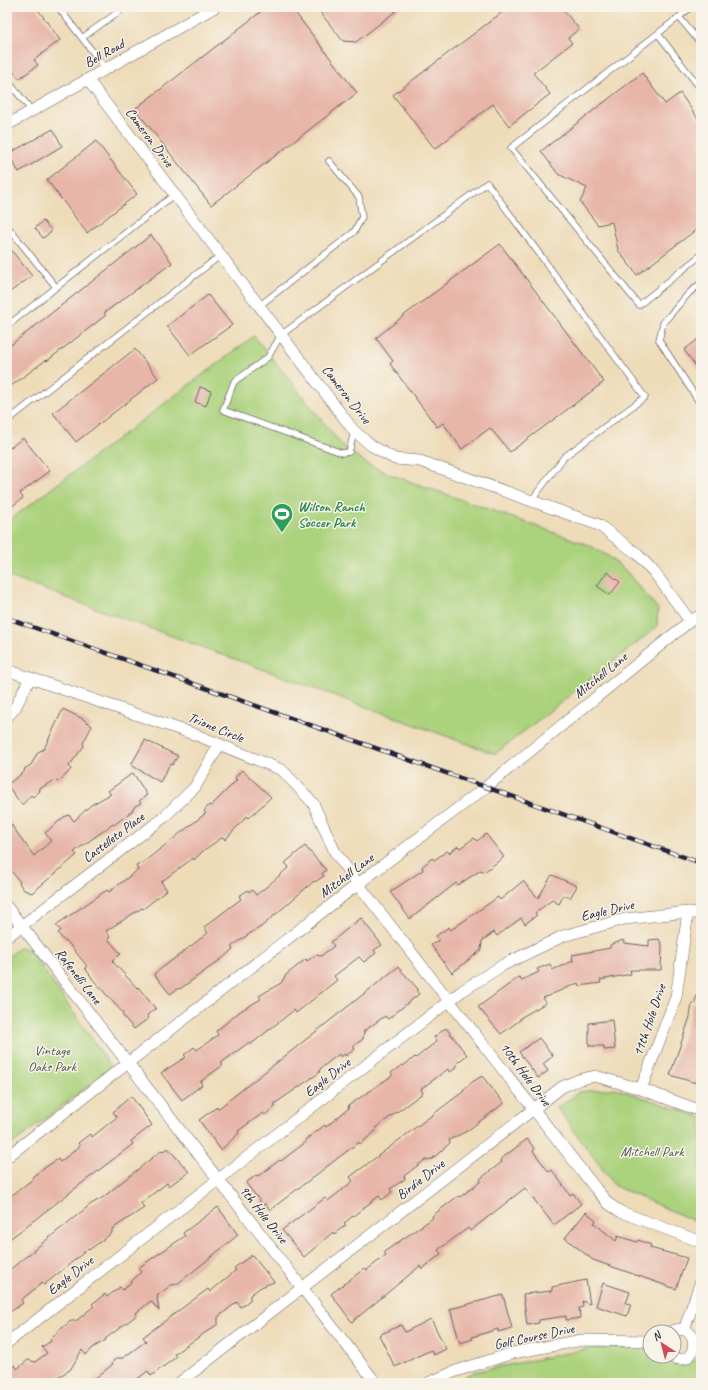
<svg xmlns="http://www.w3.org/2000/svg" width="708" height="1390" viewBox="0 0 708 1390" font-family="Caveat,sans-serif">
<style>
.green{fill:#abd27d;stroke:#667a5c}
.building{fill:#e7b6a9}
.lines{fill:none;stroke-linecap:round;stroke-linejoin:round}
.lane-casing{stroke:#696367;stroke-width:7}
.street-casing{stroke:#696367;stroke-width:12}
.lane{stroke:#fff;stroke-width:5.5}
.street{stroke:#fff;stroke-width:11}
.rail-casing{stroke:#22223b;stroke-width:4.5}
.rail{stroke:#f7f3e8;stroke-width:3;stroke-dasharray:9;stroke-linecap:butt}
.labels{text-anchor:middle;stroke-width:3;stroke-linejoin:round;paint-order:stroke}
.street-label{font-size:14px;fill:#22223b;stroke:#f7f3e8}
.leisure-label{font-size:14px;font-weight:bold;fill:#27864d;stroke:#f7f3e8;text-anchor:start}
.park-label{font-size:14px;fill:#4b574f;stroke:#f7f3e8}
</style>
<rect width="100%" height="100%" fill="#f7f3e8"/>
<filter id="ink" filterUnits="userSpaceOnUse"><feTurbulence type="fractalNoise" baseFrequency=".025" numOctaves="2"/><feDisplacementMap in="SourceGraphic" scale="8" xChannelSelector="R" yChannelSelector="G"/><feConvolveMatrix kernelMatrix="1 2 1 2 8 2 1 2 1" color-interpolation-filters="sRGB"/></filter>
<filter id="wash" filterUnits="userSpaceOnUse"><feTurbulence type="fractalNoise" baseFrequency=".012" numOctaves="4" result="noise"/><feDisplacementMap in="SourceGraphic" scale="16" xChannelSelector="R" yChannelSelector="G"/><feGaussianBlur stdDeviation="0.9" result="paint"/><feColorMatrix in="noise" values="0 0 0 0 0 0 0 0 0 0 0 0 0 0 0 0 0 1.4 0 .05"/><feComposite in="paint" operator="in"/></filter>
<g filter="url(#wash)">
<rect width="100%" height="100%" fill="#eedcb9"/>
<!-- green -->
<path class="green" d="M254,336L341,444L367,464L392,475L589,545L608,556L626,571L658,609L657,627L495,754L7,576V522Z
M20,947L30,950L112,1068L7,1148V958Z
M615,1088L701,1117V1224L615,1186L557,1108L579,1092Z
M635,1347L650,1350V1356L674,1355L701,1361V1383H453L474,1372L591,1348Z"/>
<g id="blocks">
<!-- building -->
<path class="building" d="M7,7H36L60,40L34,60L38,65L19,79L7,64Z
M267,7H291L357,93L211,205L135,109Z
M316,7H401L356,42L343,41Z
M509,7H561L579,29L568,38L572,43L533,73L550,94L509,126L493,104L435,149L393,95Z
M642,73L665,104L680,93L701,123V226L637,275L618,250L612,222L598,225L580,202L587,188L558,174L541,151Z
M53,129L62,146L19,172L8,154Z
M96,141L137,194L87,233L47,180Z
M43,221L52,231L43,238L35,228Z
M151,235L172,263L104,313L106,315L47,361L46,360L7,389V348Z
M500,244L604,382L510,452L490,428L462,449L443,423L437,427L390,364L393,361L376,338L407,313Z
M7,245L32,276L7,294Z
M208,295L232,325L190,355L167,326Z
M701,337V373L684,350Z
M135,349L158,378L76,442L53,413Z
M200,387L211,391L206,406L195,402Z
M23,438L50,471L20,493L23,498L7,510V450Z
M607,572L620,582L610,595L597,586Z
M63,709L83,719L92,726L83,743L84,746L69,766L71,769L62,779L57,782L55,780L39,789L40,791L33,797L31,795L22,805L7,785L25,771L24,769L31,765L38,752L44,749Z
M145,740L178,756L172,765L170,764L160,782L131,765Z
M242,770L271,797L249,818L247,816L225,840L223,837L204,850L194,860L193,858L161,882L167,890L143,909L142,908L106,931L110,937L108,939L121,954L112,961L137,988L138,987L156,1009L147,1015L149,1018L134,1029L122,1015L123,1013L95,982L85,968L87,966L66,940L64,941L58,933L61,931L56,925L107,890L109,892L138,870L136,866L145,861L206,813L204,811L209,805L211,806L237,780L235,778Z
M133,773L147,795L139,801L141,803L135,806L132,811L114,825L113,824L74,852L77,855L32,893L24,890L19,883L20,882L7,866V819L34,856L51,841L45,833L64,817L69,815L74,821L91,805L111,794L108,791Z
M486,834L504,857L484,872L481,870L458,885L456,883L410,919L390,892L423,870L422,867L432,858L434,860L447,851L449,853L458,846L460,848L474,838L477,841Z
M305,846L326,870L322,874L324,876L315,882L314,881L261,927L252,932L231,947L233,949L224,957L180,989L179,988L170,994L154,974L208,933L204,927L241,899L239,896L248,890L249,892L252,890L256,895L270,884L289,867L285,863Z
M552,875L577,886L570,898L564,895L559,904L552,900L535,913L537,915L525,924L521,918L497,936L494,932L482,941L481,950L452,973L431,945L439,940L436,936L449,927L451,930L498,897L500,900L523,881L538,898Z
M361,918L382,945L374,950L376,953L364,962L359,957L334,976L337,980L296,1013L294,1010L250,1045L248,1043L221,1063L223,1065L200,1082L202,1085L182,1100L161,1073L186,1057L184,1055L194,1047L197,1050L218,1035L216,1031L242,1010L261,999L259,996L281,983L286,975L306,959L307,961L316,955L321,956L334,946L331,942Z
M659,939L662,945L661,970H630L631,974L600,980L601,983L579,986L578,983L543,998L546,1003L520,1018V1020L501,1034L478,1007L519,977L522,980L539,972L537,969L550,964L552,970L573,961L572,955L610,948V945L623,940L624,943L649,946V940Z
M398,967L418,989L416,990L419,994L388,1019L385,1016L364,1031L363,1039L353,1046L355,1049L346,1056L345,1054L341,1057L339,1054L320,1069L319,1073L274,1104L276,1106L265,1115L263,1113L238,1131L239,1133L221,1150L199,1120L217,1107L219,1108Z
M700,987L701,1067L696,1083L670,1075L690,1017L692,1003L694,1004Z
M612,1020L615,1049L604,1050V1046H589V1023Z
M446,1028L467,1055L458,1062L456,1068L450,1072L448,1069L421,1089L423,1093L375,1128L377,1130L360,1144L359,1142L270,1210L265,1204L263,1205L246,1183L256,1175L258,1176L280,1160L281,1161L306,1142L305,1140L325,1125L326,1127L349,1108L348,1106L393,1075L391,1073L402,1065L403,1066L415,1057L416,1058L437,1041L434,1037Z
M539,1038L553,1056L543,1064L548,1071L538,1078L519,1052Z
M482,1076L504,1103L467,1131L449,1140L450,1143L432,1159L425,1160L404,1176L405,1179L390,1189L392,1192L382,1200L379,1196L344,1223L346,1225L334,1234L333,1232L304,1257L282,1230L325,1198L328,1201L353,1181L350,1177L464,1091L463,1090L472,1082Z
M131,1096L152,1125L131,1141L133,1144L7,1241V1199L33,1179L32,1177L43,1169L58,1159L60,1162L80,1146L78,1143L90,1134L92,1137L117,1117L113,1112Z
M527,1139L535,1149L533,1151L549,1172L552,1170L570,1195L573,1193L581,1204L554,1225L525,1188L470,1231L468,1228L438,1250L441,1254L422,1269L420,1266L352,1322L331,1294L365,1268L367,1270L386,1255L384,1252L433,1218L432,1216L458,1196L460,1197L481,1181L480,1179L502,1162L501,1159Z
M168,1148L189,1172L169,1186L167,1183L141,1203L144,1208L112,1229V1233L89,1250L88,1249L44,1285L42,1283L21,1300L23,1303L7,1314V1272L91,1204L102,1198L162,1150L163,1151Z
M218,1207L238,1235L195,1270L177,1284L171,1285L157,1296L159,1311L151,1301L136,1313L137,1315L105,1339L106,1340L94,1347L86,1355L82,1350L70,1370L47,1383H7V1371L15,1365L17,1369L28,1360L35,1362L47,1353L42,1347L51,1341L50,1339L57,1332L71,1321H76L94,1306L92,1304L105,1294L107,1297L120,1287L123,1290L141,1272L138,1268L185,1236L183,1233Z
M586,1212L596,1220L594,1223L616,1241L618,1236L637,1242L638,1240L651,1245L650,1248L687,1258L676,1289L593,1260L565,1238Z
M252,1255L274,1282L261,1287L250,1295V1300L241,1307L237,1302L218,1317V1324L174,1354L176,1357L151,1376L148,1371L132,1383H89L112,1365L113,1361L117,1358H123L146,1341L143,1337L162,1323L208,1289L210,1292L236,1270L234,1268Z
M586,1280L590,1304L582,1301L583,1307L579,1308L580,1318L566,1320V1316L539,1320V1323L527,1325L523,1294L552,1291V1287Z
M603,1283L630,1292L626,1303L631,1304L627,1316L596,1306Z
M503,1295L512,1328L498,1332V1329L472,1337L473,1339L460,1343L450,1309Z
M431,1319L446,1349L434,1355L431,1350L395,1367L379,1335L401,1325L405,1332Z"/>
</g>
</g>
<g filter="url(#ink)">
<use href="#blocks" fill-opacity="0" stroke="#696367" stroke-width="1"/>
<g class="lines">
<!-- lane casing -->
<g class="lane-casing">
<path id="lane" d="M58,7L106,69
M691,7L679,17L701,44
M679,17L511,148L639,305L701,255
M658,34L701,89
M82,38L125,7
M7,80L32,111
M7,226L56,287
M701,283L689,293L663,323L659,340L701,405
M259,306L354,232L362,217L359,197L329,161
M7,326L175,194
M7,421L221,255
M354,432L349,452L342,453L223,410L234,382L268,357L281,335L487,183L645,397L564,457L531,501"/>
</g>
<!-- street casing -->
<g class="street-casing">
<path id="street" d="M88,80L354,431L372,446L395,459L420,461L599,525L636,553L654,572L690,621
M7,125L215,7
M7,670L199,736L282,770L313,803L335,852L358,884L596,1189L609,1204L621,1212L701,1242
M7,717L15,708L30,678
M7,907L376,1383
M7,937L163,818L195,787L219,745
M641,1089L676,997L688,912
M7,1157L358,884L486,787L690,621L701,615
M684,1330L701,1281
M7,1343L462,991L503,965L563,936L625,919L688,912L701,914
M671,1356C700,1373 702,1317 671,1332
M179,1383L562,1087L578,1080L595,1076L641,1089L701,1111
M428,1383L456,1371L513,1353L582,1340L650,1341"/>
</g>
<!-- lane -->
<use href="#lane" class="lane"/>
<!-- street -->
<use href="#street" class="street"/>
<!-- rail casing -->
<g class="rail-casing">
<path id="rail" d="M7,618L701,863"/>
</g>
<!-- rail -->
<use href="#rail" class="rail"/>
</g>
</g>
<!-- icons -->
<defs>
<g id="stadium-pin" transform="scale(1.15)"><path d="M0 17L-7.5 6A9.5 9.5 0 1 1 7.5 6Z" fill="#2e9e5b" stroke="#f7f3e8"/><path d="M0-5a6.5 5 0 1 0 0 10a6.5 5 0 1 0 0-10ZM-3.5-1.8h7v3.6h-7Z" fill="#fff"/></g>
</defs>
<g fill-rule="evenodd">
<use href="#stadium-pin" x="282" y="514"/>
</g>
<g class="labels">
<!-- street labels -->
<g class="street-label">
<text transform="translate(104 53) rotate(-29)" y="5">Bell Road</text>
<text transform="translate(150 137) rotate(53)" y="5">Cameron Drive</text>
<text transform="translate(347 394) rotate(52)" y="5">Cameron Drive</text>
<text transform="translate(600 675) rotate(-39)" y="5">Mitchell Lane</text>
<text transform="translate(216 727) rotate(22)" y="5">Trione Circle</text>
<text transform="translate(113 837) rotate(-37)" y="5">Castelleto Place</text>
<text transform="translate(346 875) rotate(-37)" y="5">Mitchell Lane</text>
<text transform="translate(607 910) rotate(-13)" y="5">Eagle Drive</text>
<text transform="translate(79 976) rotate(52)" y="5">Rafenelli Lane</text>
<text transform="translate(649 1020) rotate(-71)" y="5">11th Hole Drive</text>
<text transform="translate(526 1074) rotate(53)" y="5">10th Hole Drive</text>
<text transform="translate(327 1077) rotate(-38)" y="5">Eagle Drive</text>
<text transform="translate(420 1179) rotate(-38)" y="5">Birdie Drive</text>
<text transform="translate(264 1214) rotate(52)" y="5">9th Hole Drive</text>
<text transform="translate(70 1275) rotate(-38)" y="5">Eagle Drive</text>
<text transform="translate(534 1336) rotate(-12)" y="5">Golf Course Drive</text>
</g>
<!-- leisure labels -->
<g class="leisure-label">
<text x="298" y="511">Wilson Ranch<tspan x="298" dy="16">Soccer Park</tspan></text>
</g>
<!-- park labels -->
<g class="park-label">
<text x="52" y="1055">Vintage<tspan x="52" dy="16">Oaks Park</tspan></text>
<text x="652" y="1156">Mitchell Park</text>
</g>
</g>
<!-- margin -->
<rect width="708" height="1390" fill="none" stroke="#f7f3e8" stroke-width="24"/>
<!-- north arrow -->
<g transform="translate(662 1344) rotate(324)"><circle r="19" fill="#f7f3e8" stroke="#a29fa3"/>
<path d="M0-3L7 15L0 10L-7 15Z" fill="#d1495b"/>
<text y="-6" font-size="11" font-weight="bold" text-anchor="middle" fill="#22223b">N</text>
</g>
</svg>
